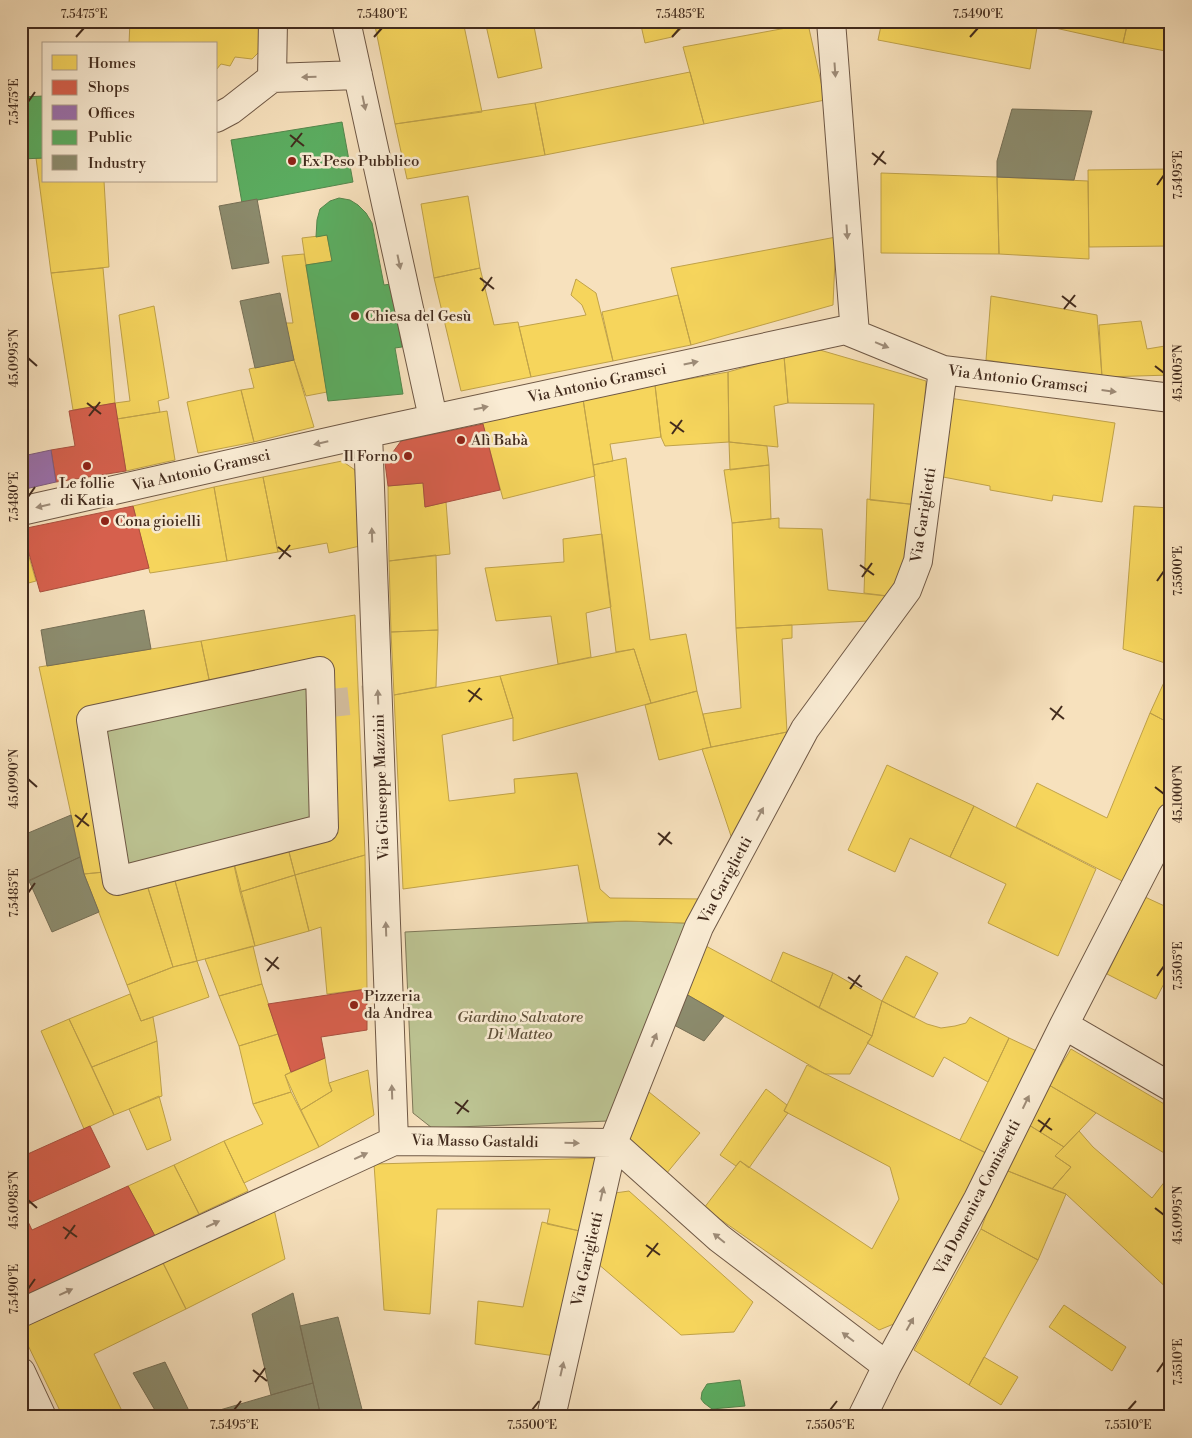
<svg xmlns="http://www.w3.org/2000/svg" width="1192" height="1438" viewBox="0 0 1192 1438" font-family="'Libre Bodoni',serif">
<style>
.green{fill:#bcc392;stroke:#7f7758}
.homes{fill:#f6d55c;stroke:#c0a249}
.shops{fill:#d6604d;stroke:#aa503f}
.offices{fill:#9970ab;stroke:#7f5b80}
.public{fill:#5aae61;stroke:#53874d}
.industry{fill:#8c8c6e;stroke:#766f56}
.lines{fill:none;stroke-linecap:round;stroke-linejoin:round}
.minor-tunnel{stroke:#d3bd9d;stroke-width:28;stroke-dasharray:28 14;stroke-linecap:butt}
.minor-casing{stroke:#6f5845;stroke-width:30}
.minor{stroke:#faecd4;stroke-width:28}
.oneway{fill:#9e8c78}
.ticks{fill:none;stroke:#422b1d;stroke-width:2}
.poi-dot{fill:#8f2418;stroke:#faecd4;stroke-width:2}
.labels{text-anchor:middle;stroke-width:5;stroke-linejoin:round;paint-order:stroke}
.poi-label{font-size:15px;fill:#422b1d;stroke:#faecd4;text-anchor:start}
.street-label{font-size:15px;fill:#422b1d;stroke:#faecd4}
.park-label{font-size:15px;font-style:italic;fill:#60513a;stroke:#faecd4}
.neatline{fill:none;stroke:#422b1d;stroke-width:2}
.ticks-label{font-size:12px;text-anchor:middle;fill:#422b1d}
</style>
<rect width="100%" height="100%" fill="#f7e1bd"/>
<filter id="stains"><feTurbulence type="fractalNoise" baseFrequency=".004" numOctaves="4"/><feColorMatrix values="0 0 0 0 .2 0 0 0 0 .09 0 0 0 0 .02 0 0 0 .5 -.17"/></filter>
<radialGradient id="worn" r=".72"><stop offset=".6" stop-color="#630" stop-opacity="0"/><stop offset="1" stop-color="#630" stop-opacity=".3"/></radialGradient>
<!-- green -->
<path class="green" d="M312,680L316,821L125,870L101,724Z
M626,921L686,923L608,1121L432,1128L413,1113L405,932Z"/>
<!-- homes -->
<path class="homes" d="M130,21H264L262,49L252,59L235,57L230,66L221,64L216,70V44H129Z
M374,21H463L482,112L395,124Z
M485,21H533L542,68L498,78Z
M640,21H687V24L672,37L645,43Z
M882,21H1038L1030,69L878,40Z
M1038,21H1128L1123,43L1037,24Z
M1128,21H1171V52L1123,43Z
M808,24L825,100L704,124L683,47Z
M690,72L704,124L545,155L535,103Z
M535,103L545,155L407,179L395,124Z
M36,158H44V181H104L109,267L51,273Z
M1171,169V246L1089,247L1088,170Z
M881,173L997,177L999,254L881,253Z
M997,177L1088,181L1089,259L999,254Z
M468,196L480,268L434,278L421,204Z
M327,235L332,261L306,265L302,238Z
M836,237L833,305L691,345L671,268Z
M304,254L327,392L306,396L294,360L285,323H293L282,256Z
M103,268L115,403L73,410L51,273Z
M480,268L494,325L518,322L531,377L461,391L434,278Z
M576,279L596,293L613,361L531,377L519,327L586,315L582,305L571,295Z
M678,295L691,345L613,361L602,312Z
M991,296L1097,315L1102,377L986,360Z
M154,306L169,398L158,401L160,412L117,419L115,403L130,401L119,315Z
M1141,321L1147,349L1171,345V375L1102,377L1099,325Z
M813,348L926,381L918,505L870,500L874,404L788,403L784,356Z
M784,356L788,403L774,406L778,447L729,442L728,372Z
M294,360L314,427L254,442L241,390L254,388L249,369Z
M728,372L729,442L665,446L661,437L655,385Z
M655,385L661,437L610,444L613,461L593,465L583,399Z
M241,390L254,442L198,453L187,402Z
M949,398L1115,423L1102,502L1053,495L1052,501L990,490V486L938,476Z
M583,399L595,476L503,499L482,421Z
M167,411L175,460L126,471L117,419Z
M729,442L767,446L769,465L730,470Z
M626,458L650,640L686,634L697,691L651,703L634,649L616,652L593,465Z
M342,461L355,470L360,546L329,553L327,543L278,552L263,477Z
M769,465L771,519L732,523L724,470Z
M263,477L278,552L227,561L214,487Z
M423,483L425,507L446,502L450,554L389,561L388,486Z
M214,487L227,561L150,573L133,506Z
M867,499L918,505L896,597L864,593Z
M1134,506L1171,508V665L1123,649Z
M779,518V528L822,529L828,590L896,597L869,621L736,628L732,523Z
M21,529L36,581L21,585Z
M602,534L611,607L586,613L591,657L558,664L551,616L496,621L485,568L564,562L563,539Z
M436,555L438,630L391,632L389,561Z
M355,615L365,855L295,875L283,829L316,821L312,680L214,703L201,641Z
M792,625V638L782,639L787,732L711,747L703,714L741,708L736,628Z
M438,630L436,687L394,695L391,632Z
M201,641L214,703L101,724L125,870L84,874L39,667Z
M634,649L651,703L513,741V718L500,676Z
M1171,667V724L1150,713Z
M500,676L513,718L442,735L449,801L515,793L514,779L577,773L600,889L610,898L705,899L686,923L626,921L588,922L578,865L403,889L394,695Z
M697,691L711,747L659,760L645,705Z
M1150,713L1171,724V796L1128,884L1016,827L1037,783L1107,818Z
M797,730L735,848L702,749Z
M887,765L974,806L950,857L910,838L895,872L848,850Z
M974,806L1096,869L1058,956L988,923L1006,884L950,857Z
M283,829L295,875L240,892L229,843Z
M229,843L255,946L197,961L169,859Z
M365,855L367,989L327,994L321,927L309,931L295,875Z
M169,859L197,961L173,967L141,866Z
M141,866L173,967L127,985L84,874L125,870Z
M295,875L309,931L255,946L240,892Z
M1145,897L1171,909V970L1156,999L1107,974Z
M253,946L262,984L219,996L205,959Z
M706,946L872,1036L850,1074H825L686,994Z
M783,952L833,973L819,1008L771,981Z
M906,956L938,973L914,1018L882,1001Z
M197,961L209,997L141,1021L127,985L173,967Z
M833,973L882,1001L872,1036L819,1008Z
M262,984L278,1034L239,1046L219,996Z
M130,994L141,1021L153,1017L157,1041L92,1067L69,1019Z
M882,1001L927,1024L941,1028L955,1026L966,1023L970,1017L1009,1038L988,1082L944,1057L933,1077L867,1043L872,1036Z
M69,1019L114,1115L84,1129L41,1031Z
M278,1034L291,1072L285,1075L291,1092L253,1104L239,1046Z
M1009,1038L1041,1053L990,1155L960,1140Z
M157,1041L162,1096L114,1115L92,1067Z
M1071,1049L1171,1108V1157L1049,1085Z
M325,1058L329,1083L332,1091L301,1110L285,1075Z
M807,1065L990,1155L901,1321L879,1330L704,1208L740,1161L872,1249L899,1199L890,1167L784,1111Z
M368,1070L374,1115L319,1147L301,1110L332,1091L329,1083Z
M1049,1085L1096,1113L1064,1147L1029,1125Z
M644,1088L700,1133L666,1174L622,1136Z
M766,1089L787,1105L784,1111L788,1113L749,1168L740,1161L736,1166L720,1155Z
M291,1092L319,1147L244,1183L224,1141L263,1124L253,1104Z
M159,1096L171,1140L147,1150L129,1109Z
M1029,1125L1064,1147L1055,1156L1071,1167L1052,1189L1003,1169Z
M1079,1131L1093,1147L1152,1198L1169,1176L1171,1178V1292L1066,1194L1052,1189L1071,1167L1055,1156Z
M224,1141L248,1191L199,1214L174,1165Z
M603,1158L584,1232L547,1224L550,1209H437L430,1314L384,1310L374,1164Z
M174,1165L199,1214L155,1236L128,1186Z
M1003,1169L1066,1194L1038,1260L981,1229Z
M629,1191L753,1302L734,1332L681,1335L597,1263L615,1193Z
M274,1209L285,1259L186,1309L159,1255Z
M542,1222L584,1232L555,1356L475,1344L478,1301L523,1307Z
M981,1229L1038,1260L969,1385L914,1350Z
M159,1255L186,1309L94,1354L125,1417H63L21,1331V1321Z
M1064,1305L1126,1347L1112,1371L1049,1327Z
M984,1357L1018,1377L1001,1405L969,1385Z"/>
<!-- shops -->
<path class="shops" d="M115,403L126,471L56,482L51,450L75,446L69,411Z
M483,424L500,490L425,507L423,483L388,486L385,463L401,441Z
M133,506L149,568L40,592L22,529Z
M367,989V1030L321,1037L325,1058L291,1072L268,1004Z
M90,1126L110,1167L21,1207V1157Z
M128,1186L155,1236L21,1297V1207L32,1230Z"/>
<!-- offices -->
<path class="offices" d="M21,439L23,456L51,450L56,482L21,490Z"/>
<!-- public -->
<path class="public" d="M44,96V158L21,159V97Z
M342,122L353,182L242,203L231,140Z
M339,198L350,200L358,205L366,213L372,223L384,285L391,284L402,347L395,348L403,394L328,401L306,265L332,261L327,235L316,237L317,220L320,209L330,201Z
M740,1380L745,1406L712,1409L704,1403L701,1399L702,1392L707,1384Z"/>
<!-- industry -->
<path class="industry" d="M1012,109L1092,111L1074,180L997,177V161Z
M257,199L269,263L232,269L219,206Z
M280,293L294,360L255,368L240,301Z
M144,610L151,649L47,666L41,630Z
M71,815L80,857L21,884V836Z
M80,857L84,874L99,912L52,932L29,881Z
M686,994L724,1016L704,1041L672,1024Z
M293,1293L313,1383L271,1395L252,1314Z
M338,1317L364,1417H321L300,1326Z
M165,1362L192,1417H159L133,1373Z
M313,1383L321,1417H196L271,1395Z"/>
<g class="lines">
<!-- minor-tunnel -->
<path class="minor-tunnel" d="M321,704L378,698"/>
<!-- minor casing -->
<g class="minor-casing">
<path id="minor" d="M273,21L272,78L358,75
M346,21L433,418
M831,21L855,334
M216,118L231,110L272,78
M368,433L394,1141
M21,511L368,433L845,330L943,370L1171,398
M320,671L324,828L117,881L91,720Z
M1064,1025L1171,1087
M21,1313L394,1141L613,1143L719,1238L887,1366
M21,1372L42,1417
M551,1417L613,1143L699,927L805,729L907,590L918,561L943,370
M862,1417L887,1366L978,1199L1064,1025L1171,817"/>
</g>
<!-- minor -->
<use href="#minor" class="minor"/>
</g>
<!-- one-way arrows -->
<defs><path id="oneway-solid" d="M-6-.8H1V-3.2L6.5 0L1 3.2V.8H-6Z" transform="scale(1.25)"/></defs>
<g class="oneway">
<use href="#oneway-solid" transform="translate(835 70) rotate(86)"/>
<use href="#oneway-solid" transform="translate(309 77) rotate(178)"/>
<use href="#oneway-solid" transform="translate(364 103) rotate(78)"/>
<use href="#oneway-solid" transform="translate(847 232) rotate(86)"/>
<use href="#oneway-solid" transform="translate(399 262) rotate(78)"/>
<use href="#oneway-solid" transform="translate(882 345) rotate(22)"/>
<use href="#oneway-solid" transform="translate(691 363) rotate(-12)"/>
<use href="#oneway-solid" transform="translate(1109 391) rotate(7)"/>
<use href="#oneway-solid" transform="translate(481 408) rotate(-12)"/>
<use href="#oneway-solid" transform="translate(321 443) rotate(167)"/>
<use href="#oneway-solid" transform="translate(43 506) rotate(167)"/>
<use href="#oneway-solid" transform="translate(372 535) rotate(-92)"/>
<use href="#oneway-solid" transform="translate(378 697) rotate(-92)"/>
<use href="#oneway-solid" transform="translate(760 814) rotate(-62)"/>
<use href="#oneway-solid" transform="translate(386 929) rotate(-92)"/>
<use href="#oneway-solid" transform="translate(654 1040) rotate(-68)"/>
<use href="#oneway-solid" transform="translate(392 1092) rotate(-92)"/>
<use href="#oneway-solid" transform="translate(1026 1102) rotate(-64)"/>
<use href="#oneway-solid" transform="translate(572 1143) rotate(1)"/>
<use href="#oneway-solid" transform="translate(361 1156) rotate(-25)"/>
<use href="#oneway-solid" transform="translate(602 1194) rotate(-77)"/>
<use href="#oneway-solid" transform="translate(213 1224) rotate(-25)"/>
<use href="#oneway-solid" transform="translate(719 1238) rotate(-141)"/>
<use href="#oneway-solid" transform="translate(66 1292) rotate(-25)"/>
<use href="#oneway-solid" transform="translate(910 1324) rotate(-61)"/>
<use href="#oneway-solid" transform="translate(848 1337) rotate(-143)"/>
<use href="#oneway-solid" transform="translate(562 1369) rotate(-77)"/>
</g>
<!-- ticks -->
<path class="ticks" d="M76,37L84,28M374,37L382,28M672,37L680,28M970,37L978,28M28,102L35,92M290,135L304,146M291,147L302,133M872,153L886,164M874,165L884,151M1157,185L1164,175M480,278L494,289M482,291L492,277M1062,296L1076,307M1064,309L1075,295M28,358L37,366M1155,366L1164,373M87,403L101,414M89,416L100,402M670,422L684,432M672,434L682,420M28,497L35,487M278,547L291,557M279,559L290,545M860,565L874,575M862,577L872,563M1157,581L1164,571M468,690L482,700M469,702L480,688M1050,708L1064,719M1052,720L1062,706M28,779L37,787M1155,787L1164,794M75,815L89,826M77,827L87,813M658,833L672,844M659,845L670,832M28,893L35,883M265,958L279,969M267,971L278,957M1157,976L1164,966M848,977L862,987M850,989L860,975M455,1102L469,1112M457,1114L468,1100M1038,1120L1052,1130M1040,1132L1050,1118M28,1200L37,1208M1155,1208L1164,1215M63,1227L77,1237M65,1239L75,1225M646,1245L660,1255M647,1257L658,1243M28,1289L35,1279M253,1370L267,1381M1157,1372L1164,1362M255,1382L265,1368M234,1410L241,1401M532,1410L539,1401M830,1410L837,1401M1128,1410L1136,1401"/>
<!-- markers -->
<g class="poi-dot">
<circle cx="292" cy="161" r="5"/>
<circle cx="355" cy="316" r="5"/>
<circle cx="461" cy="440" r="5"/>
<circle cx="408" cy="456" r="5"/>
<circle cx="87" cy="466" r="5"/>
<circle cx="105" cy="521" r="5"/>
<circle cx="354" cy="1005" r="5"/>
</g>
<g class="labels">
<!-- poi labels -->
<g class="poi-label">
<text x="302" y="166">Ex Peso Pubblico</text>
<text x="365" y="321">Chiesa del Gesù</text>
<text x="471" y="445">Alì Babà</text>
<text x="398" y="461" text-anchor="end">Il Forno</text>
<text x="87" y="488" text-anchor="middle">Le follie<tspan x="87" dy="17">di Katia</tspan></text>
<text x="115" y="526">Cona gioielli</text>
<text x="364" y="1001">Pizzeria<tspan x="364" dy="17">da Andrea</tspan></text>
</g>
<!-- street labels -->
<g class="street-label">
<text transform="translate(1018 379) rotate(7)" y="5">Via Antonio Gramsci</text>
<text transform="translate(597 383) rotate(-12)" y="5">Via Antonio Gramsci</text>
<text transform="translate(201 470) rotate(-13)" y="5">Via Antonio Gramsci</text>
<text transform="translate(923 515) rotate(-81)" y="5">Via Gariglietti</text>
<text transform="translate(381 787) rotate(-92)" y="5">Via Giuseppe Mazzini</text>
<text transform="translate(725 880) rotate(-62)" y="5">Via Gariglietti</text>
<text transform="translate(475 1141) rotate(1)" y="5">Via Masso Gastaldi</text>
<text transform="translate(977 1197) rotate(-63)" y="5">Via Domenica Comissetti</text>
<text transform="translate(587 1259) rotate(-77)" y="5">Via Gariglietti</text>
</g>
<!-- park labels -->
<g class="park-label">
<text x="520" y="1022">Giardino Salvatore<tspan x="520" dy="17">Di Matteo</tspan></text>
</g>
</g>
<!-- margin -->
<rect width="1192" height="1438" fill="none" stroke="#f7e1bd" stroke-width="55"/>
<!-- legend -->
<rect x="42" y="42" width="175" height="140" fill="#faecd4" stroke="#b09f8b"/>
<rect x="52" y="55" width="25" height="15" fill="#f6d55c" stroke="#b09f8b"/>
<text x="88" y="68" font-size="15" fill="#422b1d">Homes</text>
<rect x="52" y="80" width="25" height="15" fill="#d6604d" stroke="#b09f8b"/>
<text x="88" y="92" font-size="15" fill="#422b1d">Shops</text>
<rect x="52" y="105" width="25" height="15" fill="#9970ab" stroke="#b09f8b"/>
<text x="88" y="118" font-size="15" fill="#422b1d">Offices</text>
<rect x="52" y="130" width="25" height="15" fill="#5aae61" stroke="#b09f8b"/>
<text x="88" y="142" font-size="15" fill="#422b1d">Public</text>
<rect x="52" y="155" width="25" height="15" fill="#8c8c6e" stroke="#b09f8b"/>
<text x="88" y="168" font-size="15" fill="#422b1d">Industry</text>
<rect x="28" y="28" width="1136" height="1382" class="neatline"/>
<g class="ticks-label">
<text x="84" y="18">7.5475°E</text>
<text x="382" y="18">7.5480°E</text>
<text x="680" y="18">7.5485°E</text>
<text x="978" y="18">7.5490°E</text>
<text transform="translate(14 102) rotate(-90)" y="4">7.5475°E</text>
<text transform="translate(1178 175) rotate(-90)" y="4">7.5495°E</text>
<text transform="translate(14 358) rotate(-90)" y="4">45.0995°N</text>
<text transform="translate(1178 373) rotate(-90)" y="4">45.1005°N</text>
<text transform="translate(14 497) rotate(-90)" y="4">7.5480°E</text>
<text transform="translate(1178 571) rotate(-90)" y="4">7.5500°E</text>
<text transform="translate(14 779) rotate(-90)" y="4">45.0990°N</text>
<text transform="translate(1178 794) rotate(-90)" y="4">45.1000°N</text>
<text transform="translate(14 893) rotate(-90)" y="4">7.5485°E</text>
<text transform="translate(1178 966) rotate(-90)" y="4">7.5505°E</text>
<text transform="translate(14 1200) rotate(-90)" y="4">45.0985°N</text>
<text transform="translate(1178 1215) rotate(-90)" y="4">45.0995°N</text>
<text transform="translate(14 1289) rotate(-90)" y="4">7.5490°E</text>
<text transform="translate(1178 1362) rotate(-90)" y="4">7.5510°E</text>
<text x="234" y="1429">7.5495°E</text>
<text x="532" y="1429">7.5500°E</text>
<text x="830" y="1429">7.5505°E</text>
<text x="1128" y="1429">7.5510°E</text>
</g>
<rect width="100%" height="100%" filter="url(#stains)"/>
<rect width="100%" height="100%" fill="url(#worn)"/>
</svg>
